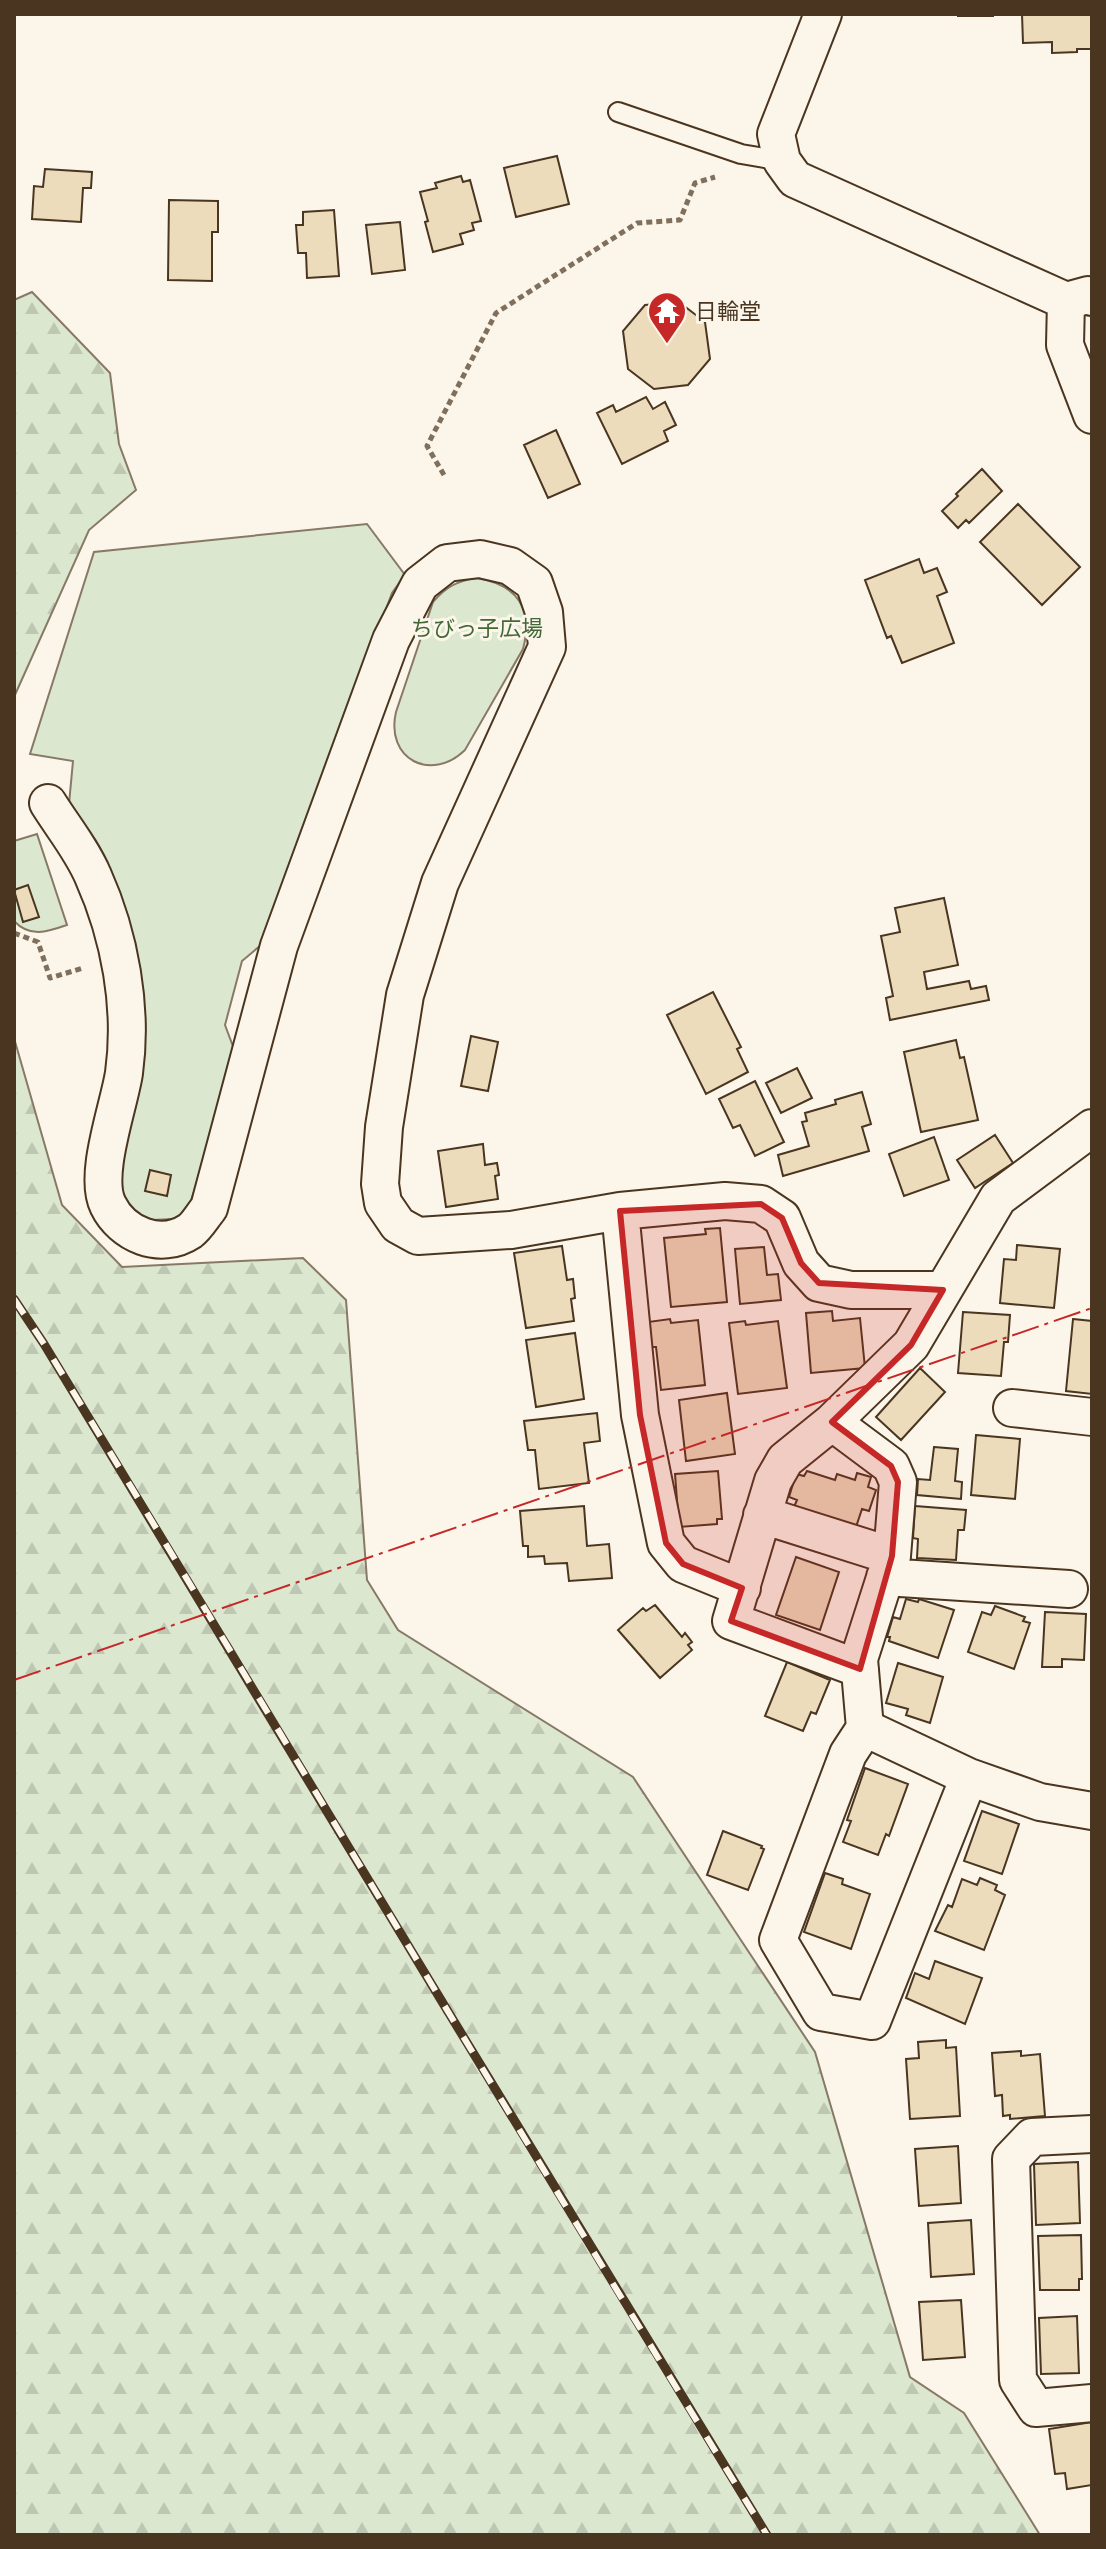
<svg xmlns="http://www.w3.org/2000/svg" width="1106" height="2549" viewBox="0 0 1106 2549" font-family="Quicksand,'Noto Sans JP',sans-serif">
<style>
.green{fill:#dce7d0;stroke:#887966;stroke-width:2}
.forest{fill:url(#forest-firs);stroke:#887966;stroke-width:2}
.building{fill:#ecdcbc;stroke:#4a3520;stroke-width:2}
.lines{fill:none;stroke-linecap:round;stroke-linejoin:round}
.lane-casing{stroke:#4a3520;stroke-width:22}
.street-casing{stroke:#4a3520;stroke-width:40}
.path{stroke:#7f6f5c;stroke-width:5;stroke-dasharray:6 4;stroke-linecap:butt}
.lane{stroke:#fbf6e9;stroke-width:18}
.street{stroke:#fbf6e9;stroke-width:36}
.rail-casing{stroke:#4a3520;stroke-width:9}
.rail{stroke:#fbf6e9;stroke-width:6;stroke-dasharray:18;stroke-linecap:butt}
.power{stroke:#c62828;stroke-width:2;stroke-dasharray:28 6 4 6;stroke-linecap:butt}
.marked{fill:#c62828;fill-opacity:0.2;stroke:#c62828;stroke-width:6;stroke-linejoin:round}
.labels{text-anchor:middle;stroke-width:6;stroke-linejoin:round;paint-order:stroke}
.poi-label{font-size:22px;fill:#4a3520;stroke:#fbf6e9;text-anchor:start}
.park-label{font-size:22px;fill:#436837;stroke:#fbf6e9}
</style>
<defs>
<pattern id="forest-firs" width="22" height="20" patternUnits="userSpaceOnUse" patternTransform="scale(2)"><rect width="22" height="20" fill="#dce7d0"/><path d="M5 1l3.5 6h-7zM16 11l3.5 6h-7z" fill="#bec7b2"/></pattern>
</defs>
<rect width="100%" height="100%" fill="#fbf6e9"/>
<!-- green -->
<path class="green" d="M367,524L405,575L392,593L302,835L267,940L242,961L225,1025L237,1057L188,1210L174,1219L152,1220L133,1213L119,1192V1166L140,1059L69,804L73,761L30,754L94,552Z
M476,578C517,584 534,609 523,649L465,750C431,783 385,759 396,712L433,602C446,587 457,581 476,578Z
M37,834L67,925C47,932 30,938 14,921V841Z"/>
<!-- forest -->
<path class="forest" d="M32,292L110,373L119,444L136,490L89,530L14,697V300Z
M14,1038L62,1205L122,1267L303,1258L346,1300L367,1580L398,1630L633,1777L815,2052L910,2377L964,2413L1040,2535H14Z"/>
<!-- building -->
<path class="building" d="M958,14H993V16H958Z
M1022,14H1092V49H1077V52L1052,53V42L1023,43Z
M557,156L569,204L516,217L504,168Z
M45,169L92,172L91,188H83L81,222L32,219L34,186L43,187Z
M461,176L463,182L470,180L481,221L472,223L474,230L460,234L463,244L433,252L425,222L428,221L420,192L437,188L435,183Z
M169,200L218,201V232H212V281L168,280Z
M334,210L339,276L307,278L306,253H298L296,225H303V212Z
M400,222L405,270L372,274L366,225Z
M679,302L705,322L710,359L688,385L654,389L628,369L623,331L645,305Z
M646,397L653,409L665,402L676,425L664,431L668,441L622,464L597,413L613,405L616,412Z
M556,430L580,484L548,498L524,445Z
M982,469L1002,491L969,523L966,520L958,528L942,511L958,496L956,494Z
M1018,504L1080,567L1042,605L980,542Z
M919,559L924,573L937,568L947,592L937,596L954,643L902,663L891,636L887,638L865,580Z
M28,885L39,917L23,922L14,890Z
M944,898L958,965L924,972L927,989L969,981L971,989L986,986L989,1000L890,1020L886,998L893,996L881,936L900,932L895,908Z
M713,992L741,1047L737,1049L748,1072L706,1094L667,1015Z
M471,1036L498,1042L488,1091L461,1086Z
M956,1040L960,1058L964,1057L978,1120L921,1132L904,1052Z
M797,1068L812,1098L781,1113L766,1083Z
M755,1081L784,1142L755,1156L740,1125L733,1128L719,1099Z
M862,1092L871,1124L862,1127L869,1151L783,1176L778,1155L809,1146L802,1122L807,1121L805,1113L836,1104L835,1100Z
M995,1135L1013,1163L975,1188L957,1160Z
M934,1137L949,1180L904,1196L889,1154Z
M483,1144L485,1165L497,1163L499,1175L495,1176L498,1199L446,1207L438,1151Z
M150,1170L171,1175L167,1196L145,1191Z
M720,1228L727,1302L671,1307L664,1238L706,1234L705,1229Z
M1017,1245L1060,1249L1054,1308L1000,1303L1004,1259L1016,1260Z
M562,1246L567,1280L573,1279L575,1298L571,1299L574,1321L526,1328L514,1253Z
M764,1247L767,1275L778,1274L781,1300L740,1304L735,1249Z
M832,1311L833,1321L860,1318L865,1368L811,1373L806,1313Z
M963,1312L1010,1315L1008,1342H1004L1001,1376L958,1373Z
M670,1319L671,1323L698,1320L705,1385L661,1390L656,1347H651L648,1322Z
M1073,1319L1092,1321V1394L1066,1391Z
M745,1321L746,1325L778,1321L787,1388L738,1394L729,1323Z
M575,1333L584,1399L536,1407L526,1340Z
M920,1368L945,1392L901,1440L876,1417Z
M727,1393L735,1454L686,1461L679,1400Z
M597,1413L600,1441L584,1443L589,1483L539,1489L535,1450H528L524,1421Z
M976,1435L1020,1439L1015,1499L971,1495Z
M934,1447L958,1449L955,1481L962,1482L961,1499L917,1495L918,1479L930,1480Z
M718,1471L722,1519H717V1524L679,1527L675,1474Z
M807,1471L835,1480L837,1474L855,1480L857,1473L871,1477L868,1487L876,1490L869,1511L862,1509L856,1527L794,1507L797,1500L789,1497L796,1474L804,1476Z
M584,1506L587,1546L609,1544L612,1578L569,1581L567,1563L545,1564L544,1556L528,1557V1546H523L520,1511Z
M915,1506L966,1510L964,1530H958L956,1560L917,1558L918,1539L913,1538Z
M796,1557L839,1572L820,1630L776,1615Z
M906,1599L918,1602L919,1599L954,1610L938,1658L889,1641L890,1637H887L893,1617L900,1619Z
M655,1605L682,1637L685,1633L692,1642L688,1645L692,1650L660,1678L618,1630L643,1608L646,1611Z
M995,1606L1025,1617L1023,1621L1030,1623L1014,1669L968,1652L982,1612L991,1615Z
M1045,1612L1086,1614L1084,1660L1062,1659V1667H1042Z
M787,1662L830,1680L816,1714L811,1712L803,1731L765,1716Z
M898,1663L943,1677L930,1723L906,1715L908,1709L886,1703Z
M865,1768L908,1784L889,1836L886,1834L878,1855L843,1842L851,1821L847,1820Z
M982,1811L1019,1824L1002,1874L964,1861Z
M723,1831L762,1846L761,1848L764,1849L748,1890L707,1875Z
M825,1873L843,1879L842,1884L870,1894L851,1949L804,1932Z
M980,1878L997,1885L995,1890L1005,1895L984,1950L935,1931L948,1905L952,1907L962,1879L977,1885Z
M935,1961L982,1978L965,2024L906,1998L915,1973L929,1979Z
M946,2040V2048L956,2047L960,2116L910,2119L906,2059L919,2058L918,2042Z
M1021,2051V2056L1040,2054L1045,2116L1010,2119V2115L1003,2116L1002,2095L995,2096L992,2053Z
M958,2146L961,2203L919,2206L915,2149Z
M1078,2162L1080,2223L1036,2225L1034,2164Z
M971,2220L974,2274L931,2277L928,2223Z
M1081,2235L1082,2279H1079V2290H1040L1038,2236Z
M961,2300L965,2357L923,2360L919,2302Z
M1077,2316L1079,2373L1041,2374L1039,2318Z
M1092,2422V2485L1067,2489L1065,2473L1055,2474L1049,2429Z"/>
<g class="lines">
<!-- lane casing -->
<g class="lane-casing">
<path id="lane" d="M618,112L741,154L782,161"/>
</g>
<!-- street casing -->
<g class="street-casing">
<path id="street" d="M823,14L776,134L782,161L795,179L1066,301L1088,295L1092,297
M1066,301L1065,345L1092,415
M48,803C63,827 82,850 93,876C120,936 133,1008 124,1073C119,1106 93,1175 108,1205C122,1234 160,1251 190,1231C197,1226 203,1215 209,1208L279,946L391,640L420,584L447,563L480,559L510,566L534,583L544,612L547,647L440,883L405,995L384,1127L380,1184L383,1203L398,1225L418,1236L511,1230L620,1211L725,1201L761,1204L782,1218L801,1263L819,1283L851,1290H943
M620,1211L640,1415L666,1543L683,1564L742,1588
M1012,1408L1092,1417
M832,1422L891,1466L898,1482L892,1556L859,1659L865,1728L969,1777L1040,1802L1092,1811
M762,1515L892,1556
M885,1577L1069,1589
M860,1669L731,1621L773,1481L785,1460L832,1422L911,1345L998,1198L1092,1128
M865,1728L848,1754L778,1940L821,2012L872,2021L969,1777
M1092,2134L1032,2137L1011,2159L1018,2380L1036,2408L1092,2403"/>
</g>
<!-- path -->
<path class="path" d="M444,475L427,446L496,313L637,223L680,220L695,183L715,177
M14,933L38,942L50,978L83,968"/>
<!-- lane -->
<use href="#lane" class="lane"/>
<!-- street -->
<use href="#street" class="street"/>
<!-- rail casing -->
<g class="rail-casing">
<path id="rail" d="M14,1299L44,1344C286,1740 523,2140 767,2535"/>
</g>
<!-- rail -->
<use href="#rail" class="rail"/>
<!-- power -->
<path class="power" d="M14,1680L1092,1308"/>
</g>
<!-- marked area -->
<path class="marked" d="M761,1204L782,1218L801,1263L819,1283L943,1290L911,1345L832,1422L891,1466L898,1482L892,1556L860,1669L731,1621L742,1588L683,1564L666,1543L640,1415L620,1211Z"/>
<!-- icons -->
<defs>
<g id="temple-pin" transform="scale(2)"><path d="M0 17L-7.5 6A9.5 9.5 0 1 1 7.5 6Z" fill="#c62828" stroke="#fbf6e9"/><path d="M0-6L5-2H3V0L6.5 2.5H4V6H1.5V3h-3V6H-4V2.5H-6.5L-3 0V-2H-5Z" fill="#fff"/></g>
</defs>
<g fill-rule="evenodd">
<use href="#temple-pin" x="667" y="311"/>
</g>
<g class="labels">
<!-- poi labels -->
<g class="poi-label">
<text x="695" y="319">日輪堂</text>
</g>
<!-- park labels -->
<g class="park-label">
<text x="477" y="636">ちびっ子広場</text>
</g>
</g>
<!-- border -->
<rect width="1106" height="2549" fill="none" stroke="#4a3520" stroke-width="32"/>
</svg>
